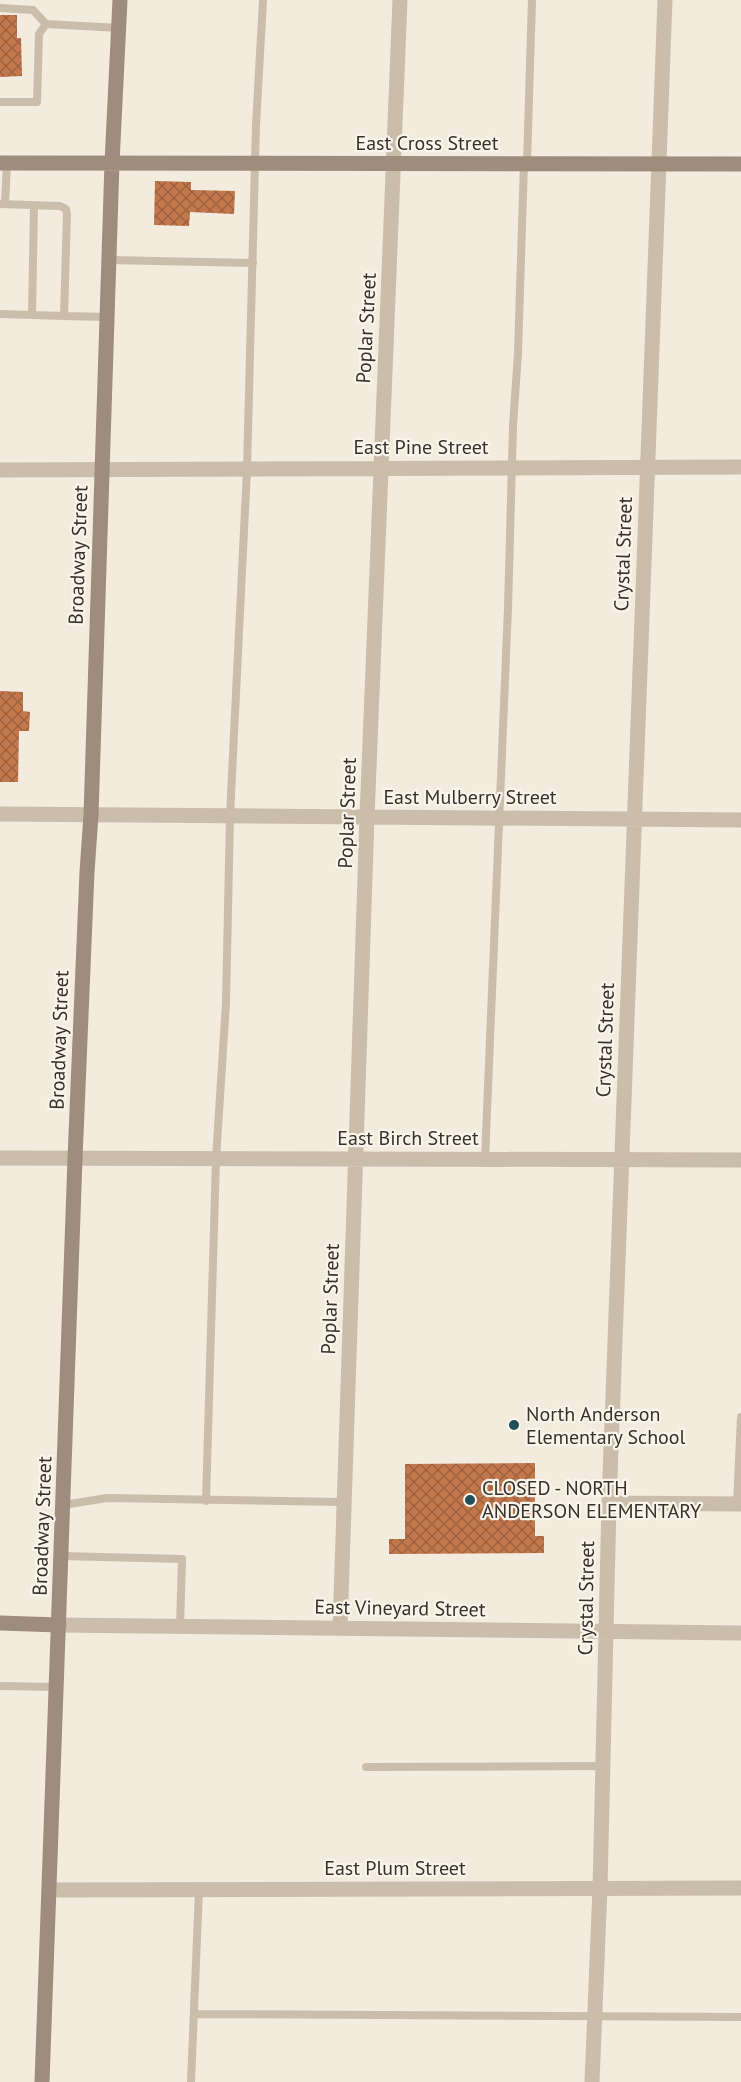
<svg xmlns="http://www.w3.org/2000/svg" width="741" height="2082" viewBox="0 0 741 2082" font-family="'PT Sans',sans-serif">
<style>
.building{fill:url(#building-cross-hatch)}
.lines{fill:none;stroke-linecap:round;stroke-linejoin:round}
.lane{stroke:#cabdaa;stroke-width:8}
.street{stroke:#cabdaa;stroke-width:15}
.secondary{stroke:#9e8c7c;stroke-width:15}
.poi-dot{fill:#204e59;stroke:#faf5eb;stroke-width:2}
.labels{text-anchor:middle;stroke-width:4.5;stroke-linejoin:round;paint-order:stroke}
.street-label{font-size:20px;fill:#38302a;stroke:#faf5eb}
.poi-label{font-size:20px;fill:#38302a;stroke:#faf5eb;text-anchor:start}
</style>
<defs>
<pattern id="building-cross-hatch" width="8" height="8" patternUnits="userSpaceOnUse" patternTransform="scale(1.5)"><rect width="8" height="8" fill="#c3774c"/><path d="M0 0l8 8M0 8l8-8" fill="none" stroke="#9f623f"/></pattern>
</defs>
<rect width="100%" height="100%" fill="#f2ebde"/>
<!-- building -->
<path class="building" d="M0,15H17V38H21L22,76L0,77Z
M155,181L191,182V190L235,191L234,214L190,212L189,226L154,225Z
M0,691L23,692V711L30,712L29,731H19L18,782H0Z
M535,1463V1536H544V1553L389,1554V1539H405V1464Z"/>
<g class="lines">
<!-- lane -->
<path class="lane" d="M0,8L33,10L46,24
M0,102H37L39,34L46,24L119,28
M527,163L532,0
M0,204L60,206L66,209L67,214L64,316L0,314
M5,204L7,163
M109,260L253,263
M32,315L34,206
M64,316L107,317
M485,1159L508,608L513,426L518,353L524,163
M206,1501L216,1159L226,1003L230,816L247,469L256,125L263,0
M737,1504L741,1417
M63,1505L107,1498L343,1502
M62,1556L182,1559L180,1626
M0,1686L56,1687
M366,1767L603,1766
M195,2014L741,2017
M191,2082L199,1890"/>
<!-- street -->
<path class="street" d="M0,470L741,467
M0,814L741,820
M0,1158L741,1160
M609,1503L741,1504
M59,1625L741,1633
M340,1628L367,817L400,0
M49,1890L741,1888
M592,2082L600,1888L609,1503L665,0"/>
<!-- secondary -->
<path class="secondary" d="M0,163L741,164
M0,1623L59,1625
M42,2082L75,1159L87,872L91,815L112,163L120,0"/>
</g>
<!-- markers -->
<g class="poi-dot">
<circle cx="514" cy="1425" r="6"/>
<circle cx="470" cy="1500" r="6"/>
</g>
<g class="labels">
<!-- street labels -->
<g class="street-label">
<text x="427" y="150">East Cross Street</text>
<text transform="translate(366 328) rotate(-87)" y="7">Poplar Street</text>
<text x="421" y="454">East Pine Street</text>
<text transform="translate(623 554) rotate(-88)" y="7">Crystal Street</text>
<text transform="translate(78 555) rotate(-88)" y="7">Broadway Street</text>
<text x="470" y="804">East Mulberry Street</text>
<text transform="translate(347 813) rotate(-88)" y="7">Poplar Street</text>
<text transform="translate(59 1040) rotate(-88)" y="7">Broadway Street</text>
<text transform="translate(605 1040) rotate(-88)" y="7">Crystal Street</text>
<text x="408" y="1145">East Birch Street</text>
<text transform="translate(330 1299) rotate(-88)" y="7">Poplar Street</text>
<text transform="translate(42 1526) rotate(-88)" y="7">Broadway Street</text>
<text transform="translate(586 1598) rotate(-89)" y="7">Crystal Street</text>
<text transform="translate(400 1608) rotate(1)" y="7">East Vineyard Street</text>
<text x="395" y="1875">East Plum Street</text>
</g>
<!-- poi labels -->
<g class="poi-label">
<text x="526" y="1421">North Anderson<tspan x="526" dy="23">Elementary School</tspan></text>
<text x="482" y="1495">CLOSED - NORTH<tspan x="482" dy="23">ANDERSON ELEMENTARY</tspan></text>
</g>
</g>
</svg>
